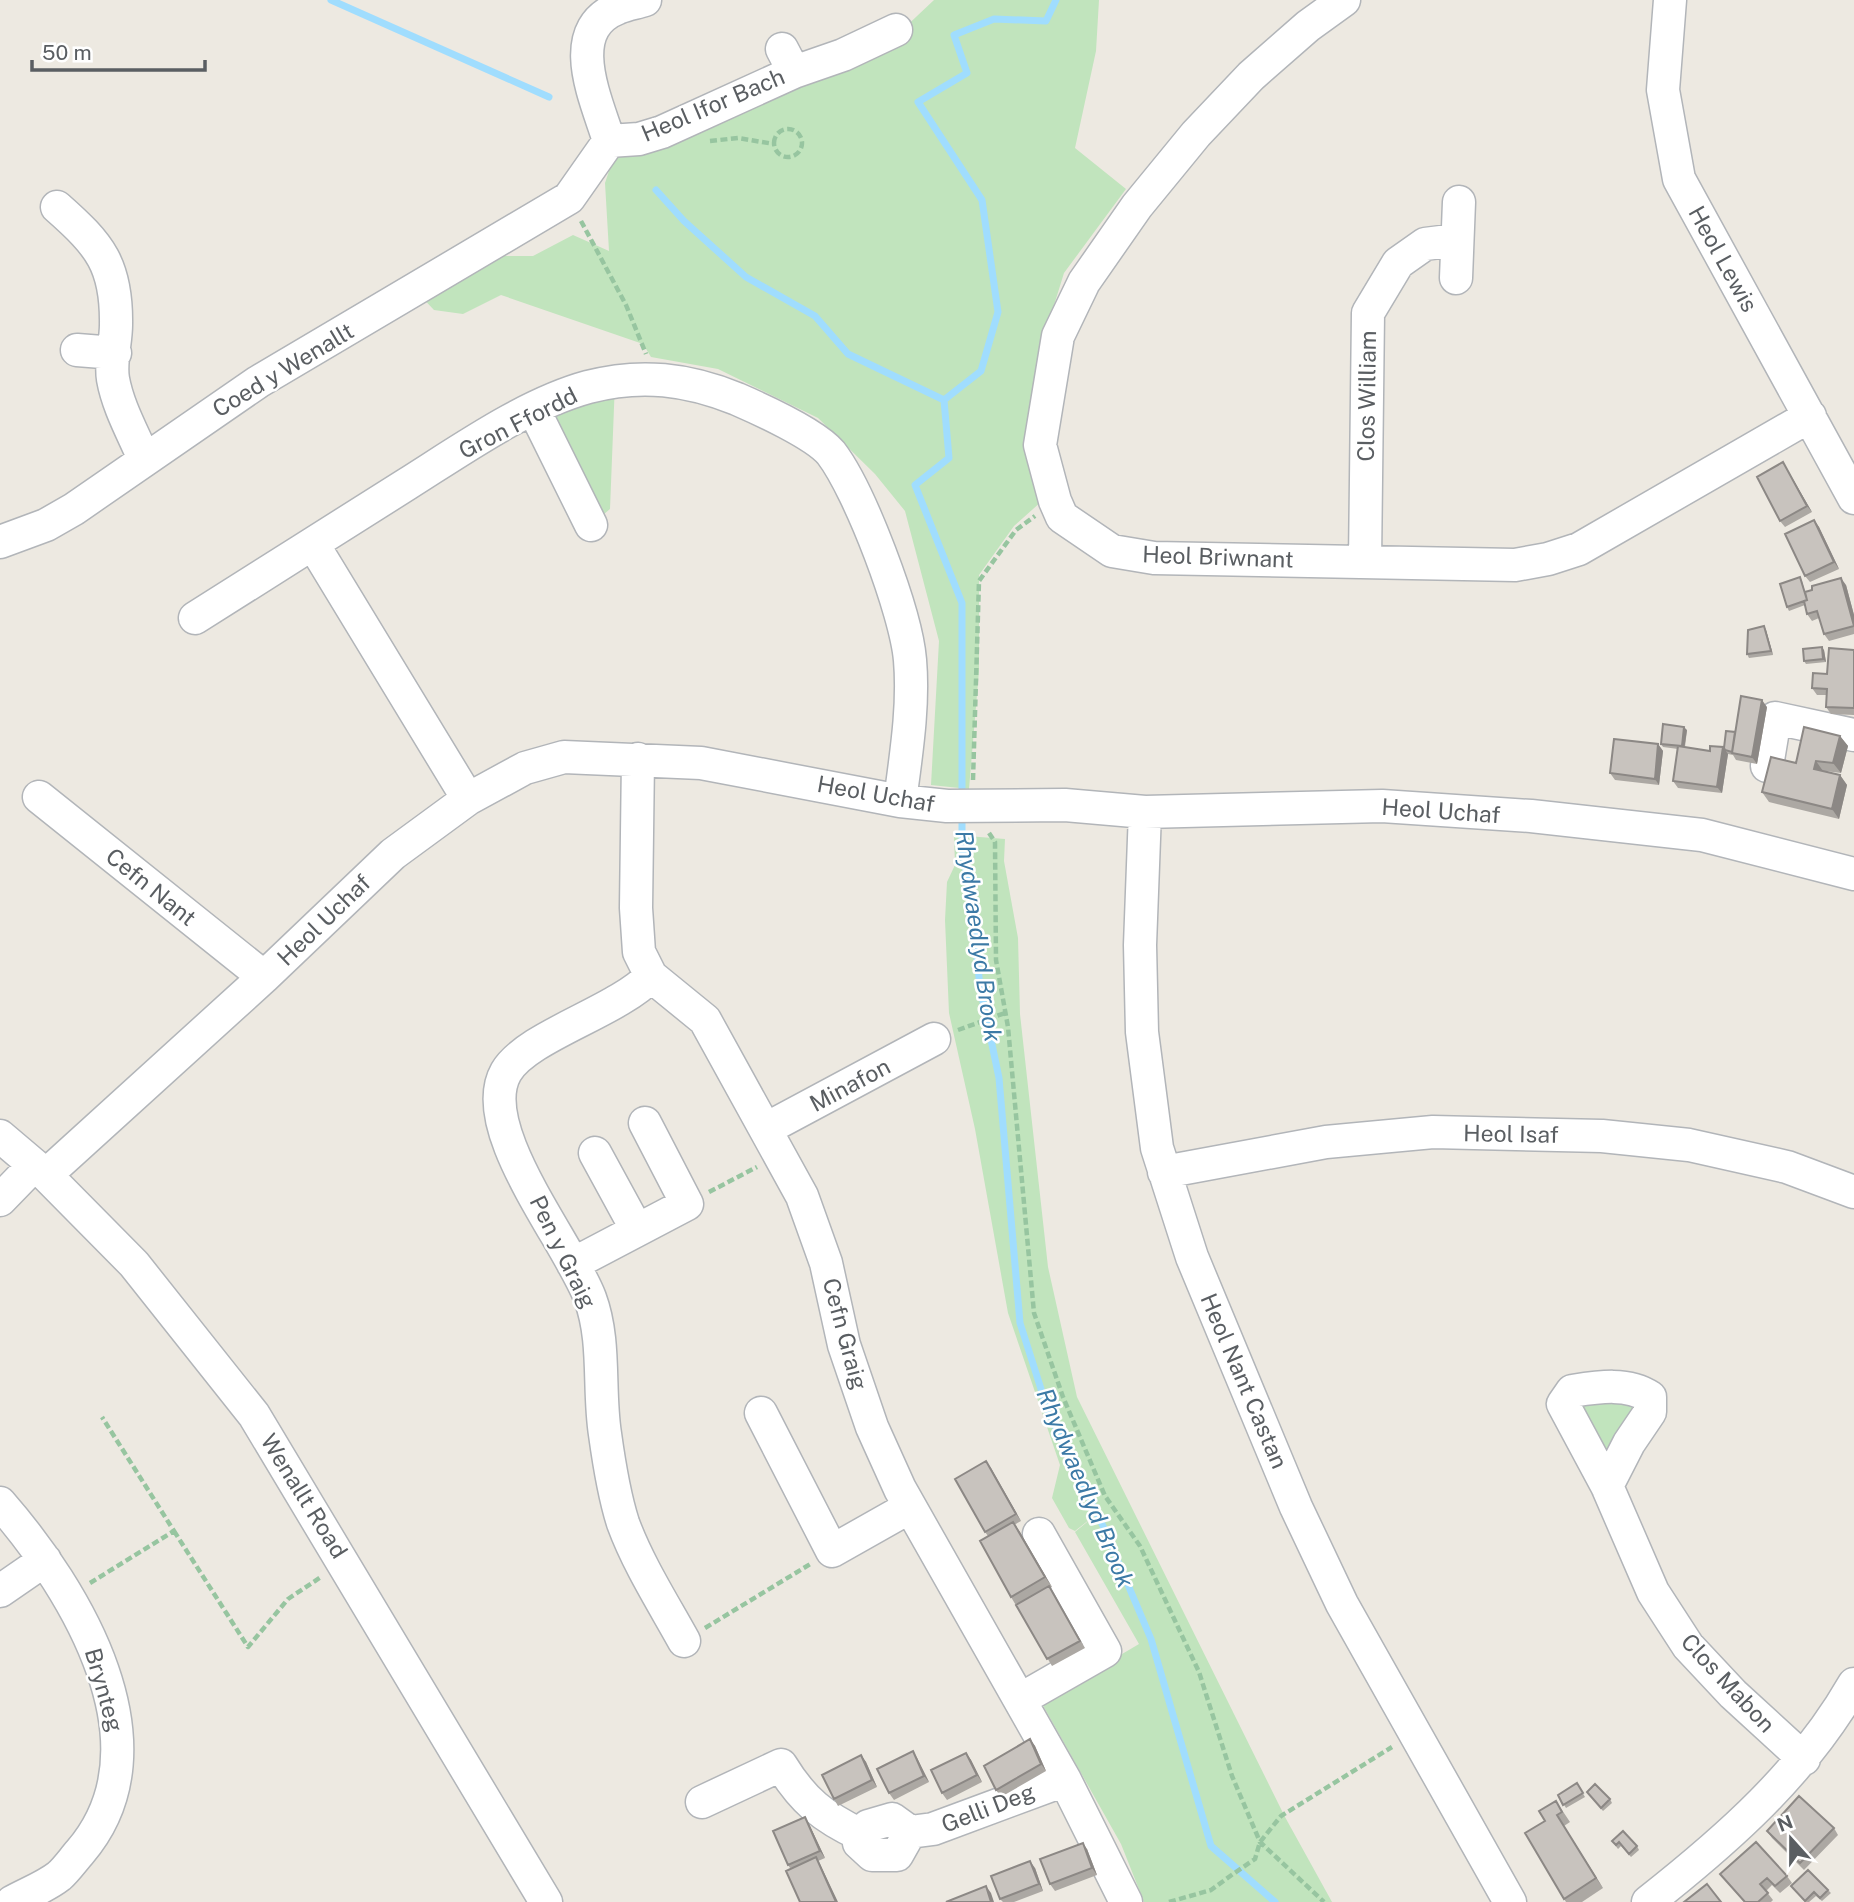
<svg xmlns="http://www.w3.org/2000/svg" width="1854" height="1902" viewBox="0 0 1854 1902" font-family="'Public Sans',sans-serif">
<style>
.green{fill:#c1e4bd}
.lines{fill:none;stroke-linecap:round;stroke-linejoin:round}
.stream{stroke:#a0ddfe;stroke-width:7}
.minor-casing{stroke:#b2b5b9;stroke-width:35}
.path{stroke:#97c5a0;stroke-width:4.5;stroke-dasharray:7 3.5;stroke-linecap:butt}
.minor{stroke:#fff;stroke-width:32}
.wall{fill:#aca8a3}
.shaded-wall{fill:#8c8885}
.building{fill:#c8c3be;stroke:#8c8885;stroke-width:2}
.labels{text-anchor:middle;stroke-width:5;stroke-linejoin:round;paint-order:stroke}
.street-label{font-size:23px;fill:#5a5e62;stroke:#fff}
.water-label{font-size:24px;font-style:italic;fill:#3c7aa6;stroke:#fff}
</style>
<rect width="100%" height="100%" fill="#ede9e1"/>
<!-- green -->
<path class="green" d="M934,0H1099L1096,51L1075,148L1126,189L1064,273L1037,360L1029,420L1042,501L1014,526L979,575V671L969,789L931,785L939,641L905,511L875,474L818,418L718,369L651,357L643,344L501,295L463,314L434,310L415,290L498,256H533L573,235L609,251L605,183L613,159L609,141L899,33Z
M615,382L610,509L591,525L534,410Z
M954,835L1005,839L1004,861L1018,938L1020,1014L1048,1267L1077,1397L1285,1817L1332,1902H1144L1121,1844L1041,1702L1139,1644L1075,1532L1104,1508L1075,1531L1069,1528L1052,1498L1060,1465L1008,1313L975,1129L949,1013L945,920L947,882L955,865Z
M1572,1391L1650,1397L1607,1486Z"/>
<g class="lines">
<!-- stream -->
<path class="stream" d="M331,0L549,97
M656,190L684,221L746,277L815,316L848,354L944,400
M962,797V603L915,485L949,458L944,400L981,371L998,312L982,200L918,102L967,73L954,35L994,19L1046,21L1056,0
M962,813V849L972,908L980,987L999,1078L1020,1323L1049,1414L1103,1526L1151,1639L1211,1846L1275,1902"/>
<!-- minor casing -->
<g class="minor-casing">
<path id="minor" d="M1344,0L1308,26L1251,76L1196,134L1137,206L1084,282L1058,336L1040,445L1055,501L1062,517L1112,551L1154,558L1515,565L1548,559L1579,549L1810,416
M1670,0L1663,90L1679,179L1854,498
M794,72L843,55L896,30
M609,141L639,139L662,132L794,72L782,49
M57,207C100,245 117,265 116,325C116,342 110,362 113,379C118,407 133,433 144,459
M1456,278L1459,202
M77,350L115,353
M534,410L591,525
M0,542L46,525L74,509L258,382L569,198L609,141C597,101 562,30 618,8C627,4 636,3 645,0
M313,544L468,799
M1365,562L1368,313L1398,263L1425,244L1457,240
M195,618C266,573 336,529 407,484C461,450 526,404 588,387C641,373 688,379 737,399C760,409 815,434 831,453C860,491 906,612 910,660C914,706 906,755 900,801
M638,759L636,908L639,952L651,976L705,1020L802,1196L826,1263L844,1345L872,1427L900,1489L1065,1780L1126,1902
M1767,766L1775,718L1854,735
M39,797L264,977
M1145,812L1140,945L1142,1032L1157,1148L1192,1257L1296,1507L1342,1604L1510,1902
M651,976C617,1012 527,1036 506,1072C474,1128 569,1242 590,1298C606,1341 598,1389 605,1434C609,1463 614,1495 623,1523C638,1564 663,1603 684,1641
M766,1129L934,1039
M0,1136L46,1175L134,1264L254,1415L546,1902
M595,1153L637,1230
M1164,1172L1326,1142L1433,1132L1602,1136L1689,1145L1787,1167L1854,1192
M46,1175L264,977L393,854L468,799L525,768L564,757L701,763L900,801L947,806L1065,805L1145,812L1382,806L1531,816L1702,835L1854,874
M0,1200L34,1165
M573,1264L687,1204L645,1123
M761,1413L832,1551L910,1507
M1607,1486L1629,1443L1650,1412V1397C1628,1382 1598,1387 1572,1391L1563,1404L1607,1486L1653,1592L1688,1646L1733,1694L1804,1759
M0,1503C76,1590 171,1746 80,1852C73,1860 66,1870 59,1876C45,1887 26,1894 12,1902
M0,1591L45,1560
M1021,1699L1105,1651L1039,1534
M702,1802L781,1765C803,1801 823,1817 861,1835
M910,1832L897,1855H872L859,1843L868,1826L892,1819L910,1832L933,1829L1065,1780
M1648,1902C1728,1839 1803,1773 1854,1684"/>
</g>
<!-- path -->
<path class="path" d="M774 143a14 14 0 1 1 28 0a14 14 0 1 1-28 0Z
M710,141L738,138L774,144
M581,221L626,305L646,354
M973,780L979,581L1016,530L1035,516
M989,833L995,842L996,960L1008,1027L1034,1313L1063,1397L1105,1496L1140,1546L1199,1672L1232,1776L1260,1842L1324,1902
M958,1030L1005,1013
M709,1192L757,1167
M174,1531L248,1647L288,1599L321,1577
M90,1583L174,1531L102,1417
M705,1628L812,1563
M1169,1902L1211,1890L1233,1874L1255,1859L1260,1842L1281,1816L1392,1747"/>
<!-- minor -->
<use href="#minor" class="minor"/>
</g>
<!-- wall -->
<path class="wall" d="M1787,469L1812,512L1785,527L1780,521Z
M1814,520L1819,527L1839,569L1810,582L1805,576Z
M1800,577L1802,581L1805,592L1846,585L1854,615V634L1829,641L1824,634L1819,618L1812,621L1807,614L1805,605L1789,611L1787,607Z
M1764,626L1766,630L1773,655L1749,658L1747,654Z
M1824,650L1826,662L1806,664L1804,661Z
M1854,650V715L1831,714L1826,707L1827,695H1817L1812,688Z
M1767,707L1757,764L1736,760L1733,755L1728,754L1722,793L1678,788L1673,781L1678,749L1663,747L1661,744L1687,730L1685,747L1710,751L1723,747L1735,732Z
M1840,736L1848,746L1841,773L1825,771L1840,775L1847,785L1839,819L1769,802L1762,792L1796,763Z
M1658,744L1663,751L1659,785L1615,780L1610,773Z
M986,1461L1021,1521L1014,1525L1052,1587L1050,1588L1085,1648L1052,1666L1011,1597L988,1536L985,1532Z
M1030,1739L1035,1746L1046,1771L1001,1797L996,1790Z
M913,1751L917,1758L929,1782L894,1800L889,1793Z
M966,1753L971,1760L982,1782L947,1800L942,1793Z
M861,1755L866,1762L877,1787L838,1806L834,1799Z
M1577,1783L1585,1797L1566,1808L1558,1795Z
M1587,1792L1610,1799L1612,1803L1603,1811Z
M1556,1801L1570,1822L1564,1826L1603,1888L1582,1902H1566L1525,1833L1545,1821Z
M805,1817L809,1824L825,1858L818,1861L820,1864L790,1868L788,1865Z
M1834,1828L1838,1835L1804,1870L1772,1838L1767,1831Z
M1612,1841L1637,1846L1639,1850L1631,1857L1621,1846L1618,1849Z
M1087,1849L1097,1875L1055,1891L1050,1884Z
M1035,1868L1043,1891L1014,1902H1003L1000,1899Z
M1720,1874L1787,1876L1792,1883L1780,1893L1772,1885L1766,1891L1773,1900L1771,1902H1744Z
M1791,1886L1828,1890L1831,1893L1822,1901L1816,1896L1809,1902H1805Z"/>
<!-- shaded-wall -->
<path class="shaded-wall" d="M1783,462L1787,469L1812,512L1807,506Z
M1814,520L1819,527L1839,569L1834,562Z
M1841,578L1846,585L1854,615V626Z
M1764,626L1766,630L1773,655L1771,651Z
M1822,647L1824,650L1826,662L1823,659Z
M1762,700L1767,707L1757,764L1752,757Z
M1684,727L1687,730L1684,750L1682,746Z
M1840,736L1848,746L1841,773L1833,763Z
M1658,744L1663,751L1659,785L1655,779Z
M1723,747L1728,754L1722,793L1717,787Z
M1816,761L1823,771L1814,769Z
M1840,775L1847,785L1839,819L1832,809Z
M986,1461L991,1468L1021,1521L1016,1514Z
M1013,1522L1020,1532L1052,1587L1045,1577Z
M1030,1739L1035,1746L1046,1771L1041,1764Z
M913,1751L917,1758L929,1782L924,1776Z
M966,1753L971,1760L982,1782L977,1775Z
M861,1755L866,1762L877,1787L872,1780Z
M1557,1815L1564,1826L1603,1888L1596,1878Z
M805,1817L809,1824L825,1858L820,1851Z
M1083,1843L1087,1849L1097,1875L1092,1868Z
M816,1857L820,1864L838,1902H836Z
M1030,1861L1035,1868L1043,1891L1039,1884Z
M986,1886L991,1893L994,1902H991Z"/>
<!-- building -->
<path class="building" d="M1783,462L1807,506L1780,521L1757,477Z
M1814,520L1834,562L1805,576L1785,534Z
M1800,577L1807,600L1787,607L1780,584Z
M1841,578L1854,626L1824,634L1817,611L1807,614L1804,601L1807,600L1805,592L1812,590V586Z
M1764,626L1771,651L1747,654L1748,630Z
M1822,647L1823,659L1804,661L1803,649Z
M1829,648L1854,650V708L1826,707L1827,689L1812,688L1813,673L1827,674Z
M1741,696L1762,700L1752,757L1732,753Z
M1663,724L1684,727L1682,746L1661,744Z
M1804,727L1840,736L1833,763L1816,761L1814,769L1840,775L1832,809L1762,792L1771,757L1796,763Z
M1726,731L1735,732L1732,752L1725,750L1724,748Z
M1614,739L1658,744L1655,779L1610,773Z
M1678,746L1710,751V746L1723,747L1717,787L1673,781Z
M986,1461L1016,1514L985,1532L955,1479Z
M1013,1522L1045,1577L1011,1597L980,1541Z
M1049,1586L1080,1641L1047,1659L1016,1605Z
M1030,1739L1041,1764L996,1790L984,1766Z
M913,1751L924,1776L889,1793L877,1769Z
M966,1753L977,1775L942,1793L931,1770Z
M861,1755L872,1780L834,1799L822,1775Z
M1577,1783L1583,1793L1563,1805L1558,1795Z
M1595,1784L1610,1799L1601,1808L1587,1792Z
M1799,1796L1834,1828L1800,1863L1767,1831Z
M1556,1801L1562,1812L1557,1815L1596,1878L1564,1899L1525,1833L1545,1821L1539,1811Z
M805,1817L820,1851L788,1865L773,1831Z
M1623,1831L1637,1846L1629,1854L1619,1842L1616,1845L1612,1841Z
M1756,1842L1787,1876L1775,1886L1767,1878L1760,1884L1768,1893L1758,1902H1745L1720,1874Z
M1083,1843L1092,1868L1050,1884L1040,1859Z
M816,1857L836,1902H800L786,1871Z
M1030,1861L1039,1884L1000,1899L991,1876Z
M1808,1870L1828,1890L1820,1898L1814,1892L1805,1901L1791,1886Z
M1707,1884L1721,1902H1684Z
M986,1886L991,1902H946Z"/>
<g class="labels">
<!-- street labels -->
<g class="street-label">
<text transform="translate(713 105) rotate(-23)" y="8">Heol Ifor Bach</text>
<text transform="translate(1723 259) rotate(61)" y="8">Heol Lewis</text>
<text transform="translate(283 370) rotate(-31)" y="8">Coed y Wenallt</text>
<text transform="translate(1367 396) rotate(-89)" y="8">Clos William</text>
<text transform="translate(518 423) rotate(-27)" y="8">Gron Ffordd</text>
<text transform="translate(1218 557) rotate(2)" y="8">Heol Briwnant</text>
<text transform="translate(876 794) rotate(10)" y="8">Heol Uchaf</text>
<text transform="translate(1441 811) rotate(4)" y="8">Heol Uchaf</text>
<text transform="translate(151 887) rotate(39)" y="8">Cefn Nant</text>
<text transform="translate(324 920) rotate(-44)" y="8">Heol Uchaf</text>
<text transform="translate(850 1085) rotate(-28)" y="8">Minafon</text>
<text transform="translate(1511 1134) rotate(1)" y="8">Heol Isaf</text>
<text transform="translate(563 1252) rotate(64)" y="8">Pen y Graig</text>
<text transform="translate(845 1334) rotate(75)" y="8">Cefn Graig</text>
<text transform="translate(1244 1381) rotate(67)" y="8">Heol Nant Castan</text>
<text transform="translate(304 1496) rotate(58)" y="8">Wenallt Road</text>
<text transform="translate(1728 1683) rotate(47)" y="8">Clos Mabon</text>
<text transform="translate(104 1690) rotate(74)" y="8">Brynteg</text>
<text transform="translate(988 1808) rotate(-21)" y="8">Gelli Deg</text>
</g>
<!-- water labels -->
<g class="water-label">
<text transform="translate(978 936) rotate(82)" y="8">Rhydwaedlyd Brook</text>
<text transform="translate(1085 1488) rotate(67)" y="8">Rhydwaedlyd Brook</text>
</g>
</g>
<!-- north arrow -->
<g transform="translate(1791 1839) rotate(339)" stroke="#ffffff" stroke-width="5" paint-order="stroke">
<path d="M0-5L12 26L0 18L-12 26Z" fill="#5a5e62"/>
<text y="-10" font-size="19" font-weight="bold" text-anchor="middle" fill="#5a5e62">N</text>
</g>
<!-- scale -->
<path d="M32 60v10h173v-10" fill="none" stroke="#5a5e62" stroke-width="3.5"/>
<text x="42" y="60" font-size="21" fill="#5a5e62" stroke="#ffffff" stroke-width="5" paint-order="stroke">50 m</text>
</svg>
